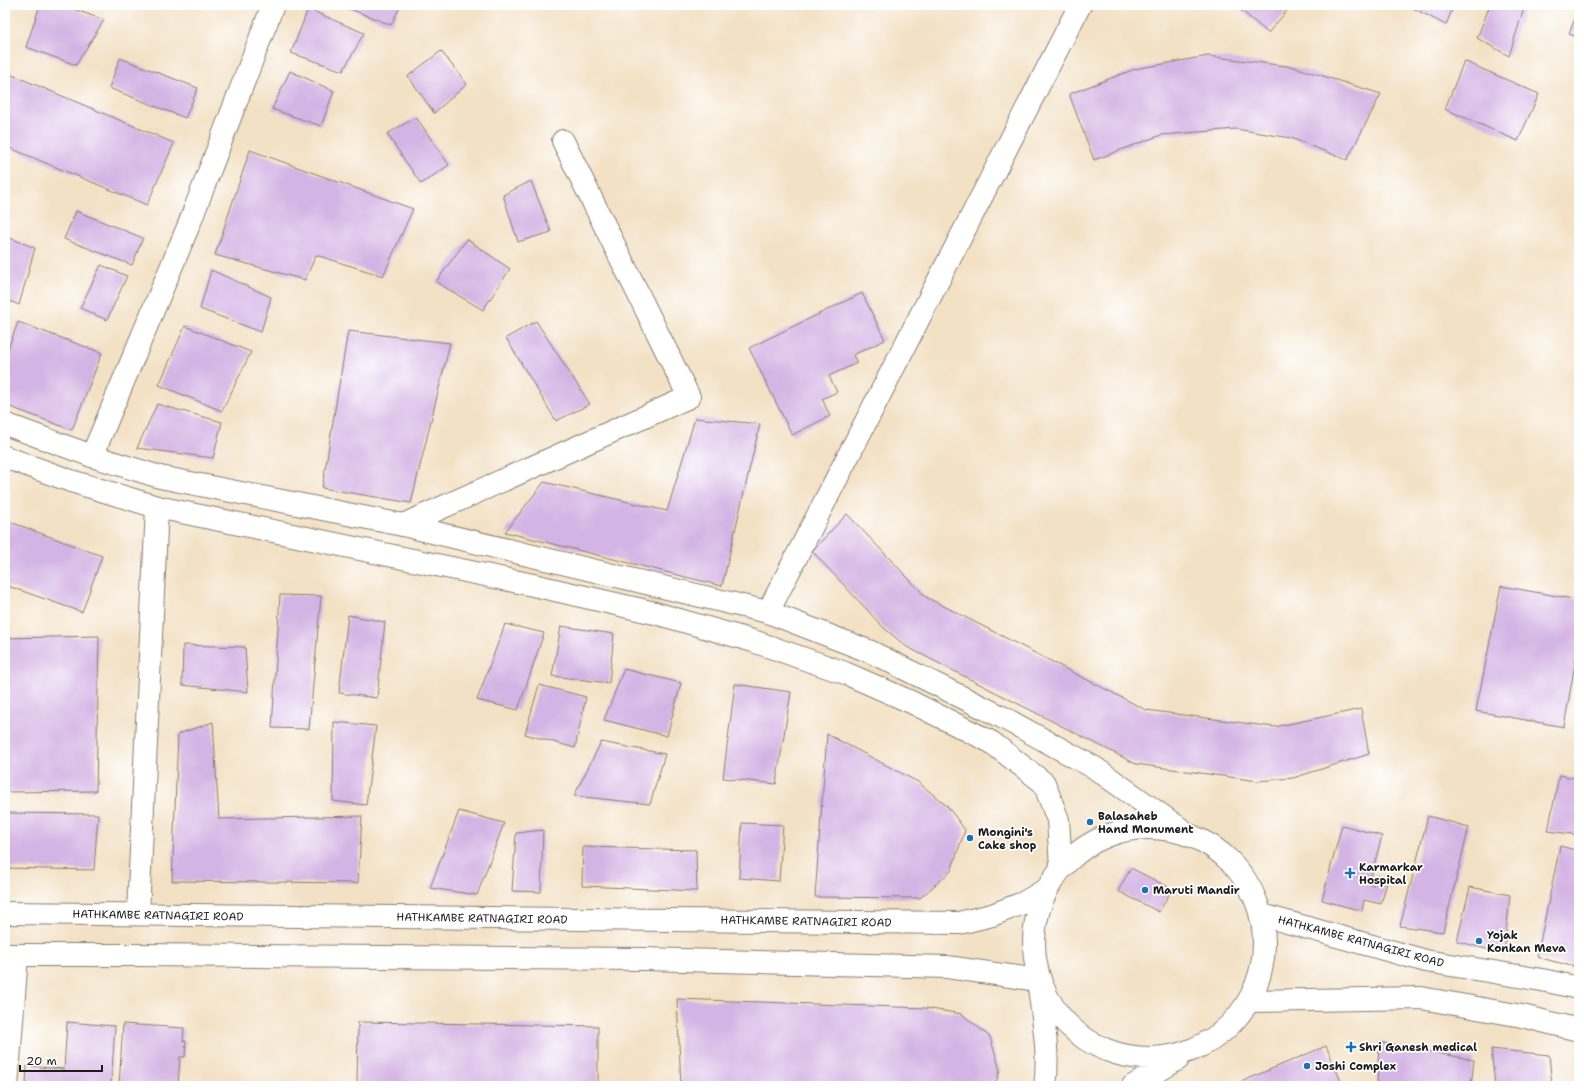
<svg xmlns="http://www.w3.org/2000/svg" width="1584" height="1091" viewBox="0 0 1584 1091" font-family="'Shantell Sans',sans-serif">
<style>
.building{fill:#d4b4e4}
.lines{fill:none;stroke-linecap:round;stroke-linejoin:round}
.minor-casing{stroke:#887e70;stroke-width:24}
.primary-casing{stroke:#887e70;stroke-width:24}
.minor{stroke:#fff;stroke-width:22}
.primary{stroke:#fff;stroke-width:22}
.poi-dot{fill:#1f6fb2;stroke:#fff;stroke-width:1.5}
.labels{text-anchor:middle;stroke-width:3.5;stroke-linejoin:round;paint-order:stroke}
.poi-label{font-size:11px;font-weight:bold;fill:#1c1c1c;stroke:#fff;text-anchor:start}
.street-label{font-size:11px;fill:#1c1c1c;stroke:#fff}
</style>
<rect width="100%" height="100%" fill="#fff"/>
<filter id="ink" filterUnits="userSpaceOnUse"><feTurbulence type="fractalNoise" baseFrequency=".025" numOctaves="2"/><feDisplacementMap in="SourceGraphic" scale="8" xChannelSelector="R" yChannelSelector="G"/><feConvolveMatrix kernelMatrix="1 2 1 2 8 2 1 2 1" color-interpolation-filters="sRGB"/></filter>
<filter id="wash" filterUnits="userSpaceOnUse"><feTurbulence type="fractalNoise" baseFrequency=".012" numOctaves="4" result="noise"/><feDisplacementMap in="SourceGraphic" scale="16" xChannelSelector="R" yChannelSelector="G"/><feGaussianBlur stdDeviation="0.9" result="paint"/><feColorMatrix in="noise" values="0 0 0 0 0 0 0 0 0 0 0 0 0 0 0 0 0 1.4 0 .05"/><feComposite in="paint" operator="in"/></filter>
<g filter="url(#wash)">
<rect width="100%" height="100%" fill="#f3e1c5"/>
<g id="blocks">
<!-- building -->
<path class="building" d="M40,5H62L104,20L76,65L26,47Z
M340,5H401L391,25Z
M1235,5H1292L1268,33Z
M1414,5H1454L1446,25L1413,8Z
M1490,5H1525L1509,56L1477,38Z
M1579,8V38L1569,34Z
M308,9L364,33L343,71L291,53Z
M441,51L467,84L434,113L408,76Z
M1208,56L1294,67L1381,94L1347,160L1291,138L1236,129L1161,135L1094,160L1069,94L1135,69Z
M120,58L198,88L185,118L109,88Z
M1464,61L1539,94L1518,141L1445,109Z
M290,71L334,91L321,126L272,109Z
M5,72L174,143L147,205L5,146Z
M416,117L449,165L421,184L387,134Z
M250,150L413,209L383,276L316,255L305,280L215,255Z
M531,181L551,232L518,242L503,195Z
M76,211L143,238L132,265L64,239Z
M5,236L35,248L19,305L5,299Z
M467,239L510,269L483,310L436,282Z
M101,265L127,276L107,320L80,308Z
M211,270L271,297L261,332L200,309Z
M862,293L885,340L853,355L857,363L829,376L837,392L822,399L830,416L792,435L749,348Z
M536,321L590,404L556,421L506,338Z
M18,322L102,353L72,430L5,405V357Z
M185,326L251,352L222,411L159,385Z
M348,331L450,343L411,503L322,488Z
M157,404L222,422L213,458L137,448Z
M695,418L760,424L722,586L505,532L544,482L667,511Z
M847,514L926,597L1146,710L1274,727L1361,709L1369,754L1293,778L1258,781L1136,764L907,647L884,628L812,551Z
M5,520L102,556L82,612L5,585Z
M1501,586L1579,600V640L1564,727L1476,711Z
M280,595L321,596L309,729L272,728Z
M348,615L385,622L377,698L339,693Z
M505,624L544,633L518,710L477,700Z
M561,626L614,634L609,683L552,676Z
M99,636L96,791L5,792V638Z
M183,645L245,647L248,692L182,685Z
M624,669L681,683L667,736L604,720Z
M735,684L791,692L776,784L723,778Z
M539,685L586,697L575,748L525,734Z
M213,722L219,819L362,816L358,883L172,881L178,734Z
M334,722L376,726L366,805L333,801Z
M827,734L918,782L948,807L965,830L951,871L920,898L815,897Z
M601,742L665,754L650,804L574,796Z
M1559,775L1579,779V835L1548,831Z
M459,811L504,823L477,895L430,888Z
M5,813L98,814L94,870L5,868Z
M1428,816L1469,827L1443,932L1400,926Z
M742,823L783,825L779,881L739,878Z
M1342,825L1382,836L1369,884L1373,886L1376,876L1388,879L1381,904L1364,900L1362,911L1322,900Z
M543,830L541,892L512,891L516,833Z
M1560,846L1579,851V968L1537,957Z
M583,847L696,850L697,891L582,886Z
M1131,868L1172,889L1159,912L1118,891Z
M1470,887L1510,895L1504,954L1457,941Z
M677,999L925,1008L962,1014L990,1037L1000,1070L995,1086H681Z
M67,1022L115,1026L111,1086H26L27,1066L64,1069Z
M358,1022L598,1026V1086H357Z
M123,1024L184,1028L183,1042L186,1041L185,1057H180L178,1086H119Z
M1379,1042L1474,1060L1471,1086H1377Z
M1326,1046L1343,1086H1231Z
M1491,1049L1549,1055L1552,1086H1495Z"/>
</g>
</g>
<g filter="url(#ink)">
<use href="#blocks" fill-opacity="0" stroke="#887e70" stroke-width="1"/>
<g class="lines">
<!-- minor casing -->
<g class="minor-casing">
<path id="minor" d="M92,456L188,227L273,5
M403,525L689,397L563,141
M768,612L1080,5
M138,914L157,507
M7,1086L17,956"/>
</g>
<!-- primary casing -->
<g class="primary-casing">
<path id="primary" d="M5,424L92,456L160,477L403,525L768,612L871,652L1002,717L1095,768L1189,835
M5,457L71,481L157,507L533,585L655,613L753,641L845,673L911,702L991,742L1044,783L1058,820L1061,867
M1034 943a115 115 0 1 1 230 0a115 115 0 1 1-230 0Z
M5,913L959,923L992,915L1023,903L1047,889
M1262,915L1426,961L1542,980L1579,988
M5,955H136L643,959L947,967L1038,980C1042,1013 1050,1053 1045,1086
M1251,1001L1421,998L1522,1016L1579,1030
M1133,1086L1178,1059"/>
</g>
<!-- minor -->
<use href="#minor" class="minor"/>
<!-- primary -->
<use href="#primary" class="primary"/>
</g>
</g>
<!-- markers -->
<g class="poi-dot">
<circle cx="1090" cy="822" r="4"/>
<circle cx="970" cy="838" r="4"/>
<path d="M1348 867h4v4h4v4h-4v4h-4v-4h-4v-4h4z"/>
<circle cx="1145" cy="890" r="4"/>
<circle cx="1479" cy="941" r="4"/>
<path d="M1349 1041h4v4h4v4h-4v4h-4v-4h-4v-4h4z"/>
<circle cx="1307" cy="1066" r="4"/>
</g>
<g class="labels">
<!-- poi labels -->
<g class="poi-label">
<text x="1098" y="820">Balasaheb<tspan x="1098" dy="13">Hand Monument</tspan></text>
<text x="978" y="836">Mongini's<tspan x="978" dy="13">Cake shop</tspan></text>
<text x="1359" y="871">Karmarkar<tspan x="1359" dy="13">Hospital</tspan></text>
<text x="1153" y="894">Maruti Mandir</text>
<text x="1487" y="939">Yojak<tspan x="1487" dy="13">Konkan Meva</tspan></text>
<text x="1359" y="1051">Shri Ganesh medical</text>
<text x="1315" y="1070">Joshi Complex</text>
</g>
<!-- street labels -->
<g class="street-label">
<text transform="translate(158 915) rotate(1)" y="4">HATHKAMBE RATNAGIRI ROAD</text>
<text transform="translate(482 918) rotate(1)" y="4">HATHKAMBE RATNAGIRI ROAD</text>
<text transform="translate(806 921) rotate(1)" y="4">HATHKAMBE RATNAGIRI ROAD</text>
<text transform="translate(1361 941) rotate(15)" y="4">HATHKAMBE RATNAGIRI ROAD</text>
</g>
</g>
<!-- margin -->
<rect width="1584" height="1091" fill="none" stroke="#fff" stroke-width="20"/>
<!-- scale -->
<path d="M20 1065v6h82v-6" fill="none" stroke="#1c1c1c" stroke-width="2"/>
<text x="26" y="1065" font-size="12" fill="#1c1c1c" stroke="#ffffff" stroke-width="3" paint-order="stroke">20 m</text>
</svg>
